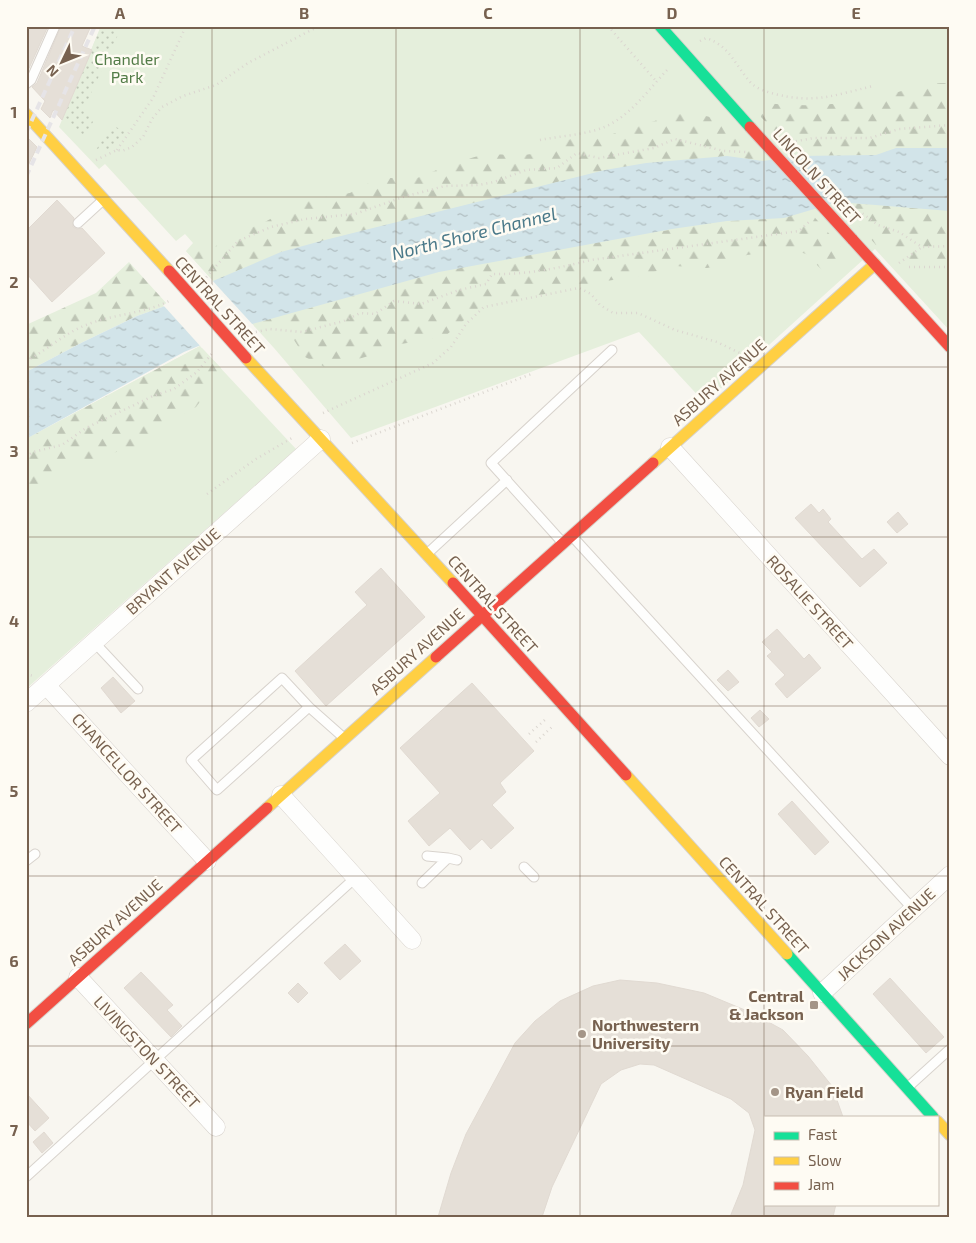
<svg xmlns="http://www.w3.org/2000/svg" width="976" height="1243" viewBox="0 0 976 1243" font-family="'Exo 2',sans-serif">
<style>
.green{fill:#e5efdc}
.forest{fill:url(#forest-firs)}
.garden{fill:url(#garden-dots)}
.water{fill:url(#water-ripples)}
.pier{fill:#f8f6f0}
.building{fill:#e5dfd7;stroke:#e1dad2}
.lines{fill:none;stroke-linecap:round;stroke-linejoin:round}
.lane-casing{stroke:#d8d3cd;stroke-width:11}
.street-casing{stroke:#d8d3cd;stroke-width:19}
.fast-casing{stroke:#d6d2cb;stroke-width:13}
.slow-casing{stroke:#d6d2cb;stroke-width:13}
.jam-casing{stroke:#d6d2cb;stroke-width:13}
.path{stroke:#dbd6d0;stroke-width:2.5;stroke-dasharray:1 4;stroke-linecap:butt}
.lane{stroke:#fefefd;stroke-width:9}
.street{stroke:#fefefd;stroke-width:18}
.fast{stroke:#16e098;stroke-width:11}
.slow{stroke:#ffcf43;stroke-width:11}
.jam{stroke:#f24e42;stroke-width:11}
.rail{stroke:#e6e4e7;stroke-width:4;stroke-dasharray:8 5;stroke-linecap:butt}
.jam-bridge-casing{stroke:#d6d2cb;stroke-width:13;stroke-linecap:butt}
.jam-bridge{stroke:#f24e42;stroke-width:11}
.grid{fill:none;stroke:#77614f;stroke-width:1;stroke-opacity:0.55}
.poi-dot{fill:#a49587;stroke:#fefbf3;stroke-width:2}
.labels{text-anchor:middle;stroke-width:5;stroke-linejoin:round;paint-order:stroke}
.park-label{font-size:16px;fill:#537c48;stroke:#fefbf3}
.street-label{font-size:16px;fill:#77614f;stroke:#fefbf3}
.poi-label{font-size:16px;font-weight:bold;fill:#77614f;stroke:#fefbf3;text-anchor:start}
.water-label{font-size:18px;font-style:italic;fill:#4a7989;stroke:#fefbf3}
.neatline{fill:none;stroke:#77614f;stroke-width:2}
.grid-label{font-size:16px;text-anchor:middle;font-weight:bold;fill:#77614f}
</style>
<defs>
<pattern id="forest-firs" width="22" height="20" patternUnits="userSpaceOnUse" patternTransform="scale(1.25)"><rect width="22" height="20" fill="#e5efdc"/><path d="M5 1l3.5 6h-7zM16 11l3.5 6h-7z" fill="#bec5b5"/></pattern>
<pattern id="garden-dots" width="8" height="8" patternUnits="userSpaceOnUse" patternTransform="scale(1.25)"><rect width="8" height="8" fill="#e5efdc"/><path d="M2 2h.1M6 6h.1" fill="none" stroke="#bec5b5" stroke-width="1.8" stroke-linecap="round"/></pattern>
<pattern id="water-ripples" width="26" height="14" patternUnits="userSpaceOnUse" patternTransform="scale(1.25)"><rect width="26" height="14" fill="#d2e4e9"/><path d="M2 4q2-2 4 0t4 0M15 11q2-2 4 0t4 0" fill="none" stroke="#afbcbf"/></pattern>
</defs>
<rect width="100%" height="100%" fill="#f8f6f0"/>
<!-- green -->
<path class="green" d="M101,26H950V331L875,249L705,403L639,332L351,438L274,348L186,251L193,243L185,234L176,241L105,164L99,169L59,127Z
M200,346L296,449L26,689V439Z"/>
<!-- forest -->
<path class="forest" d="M940,83H950V148H896L876,155L797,156L761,117L759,102C795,107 835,106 871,99C895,94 916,85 940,83Z
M677,114L706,116L728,122L763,161L727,156L605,170L281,252L213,281L186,251H211L220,242L236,233L261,224L306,200L350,193L363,185L390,178H417L454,163L485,154L523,155L541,153L567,140L587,135L603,137Z
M838,202L950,211V263H908L886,246L876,245Z
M809,211L841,247L842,254L832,270L823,271L806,254L797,251H774L747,255L728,264L707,268L675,266L639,276L567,287L545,294L503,300L481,306L444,337L401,344L379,353L327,368L305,357L285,326L252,324L439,272L593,242L727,221L784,218Z
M129,262L168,305L137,316L83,342L26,372V325L96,293Z
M200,346L221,368L222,376L219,385L208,391L196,407L160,428L139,447L112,453L98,462H86L79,458L66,461L42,482L26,490V439Z"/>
<!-- garden -->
<path class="garden" d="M101,26H122L83,111L91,116L93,122L84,136L64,116Z
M116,127L127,133C117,144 112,152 96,150L110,128Z"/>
<!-- water -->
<path class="water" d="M896,148H950V211L838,202L784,218L727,221L672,229L439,272L252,324L184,352L26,439V372L83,342L137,316L168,305L213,281L281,252L321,241L605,170L646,163L727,156L763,161L797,156L876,155Z"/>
<!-- pier -->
<path class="pier" d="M211,279L254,326L202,348L163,305Z"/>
<!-- building -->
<path class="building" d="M26,26H48L26,75Z
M61,26H91L82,46L92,50L62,120L53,110L50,118L41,109L45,101L32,87L37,83Z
M28,138L37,147L26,170V141Z
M57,200L74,218L73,227L77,229L82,228L105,253L52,302L26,273V231Z
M811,504L819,513L823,509L831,519L828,522L862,559L874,549L887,563L860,587L795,518Z
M898,512L908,524L897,533L887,522Z
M381,568L425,617L326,706L295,671L367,605L355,592Z
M777,629L804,659L809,654L821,668L787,698L775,684L785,675L767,656L772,652L762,642Z
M728,670L739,682L728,691L717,680Z
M113,677L135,701L121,713L101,688Z
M472,683L534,751L500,783L506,792L492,805L514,828L491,849L482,839L470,850L450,828L429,846L408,821L440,793L400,748Z
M760,710L769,719L759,727L751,718Z
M792,801L829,842L815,855L778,814Z
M345,944L361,961L340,980L324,963Z
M141,972L173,1005L167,1010L182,1026L171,1037L124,988Z
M890,978L944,1037L926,1053L873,994Z
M620,980L657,983L704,993L752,1013L783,1030L808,1056L832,1086L843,1117H765V1204H836L833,1217H730L743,1185L755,1130L749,1113L731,1099L654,1065L640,1064L621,1070L601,1084L552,1187L542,1217H438L451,1173L466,1134L515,1043L535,1021L560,1001L593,986Z
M298,983L308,993L298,1003L288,993Z
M26,1093L49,1118L35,1131L26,1121Z
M44,1132L53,1143L42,1153L33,1142Z"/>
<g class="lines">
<!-- lane casing -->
<g class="lane-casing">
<path id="lane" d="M26,84L31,80L55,26
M78,223L102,201
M572,536L913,909
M562,542L491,463L612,350
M428,553L507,480
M94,642L138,689
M309,707L217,790L191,760L282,678L309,707L344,738
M427,856L448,858
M26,861L35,854
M524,867L534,877
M422,883L448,858L457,860
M907,1088L950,1049
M26,1177L355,878"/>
</g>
<!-- street casing -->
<g class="street-casing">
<path id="street" d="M670,447L950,756
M46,685L207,861
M26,703L321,439
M281,795L412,940
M78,977L216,1127
M822,993L950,875"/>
</g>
<!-- fast casing -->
<g class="fast-casing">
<path id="fast" d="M660,26L750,127
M787,954L933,1117"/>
</g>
<!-- slow casing -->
<g class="slow-casing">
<path id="slow" d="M26,114L169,271
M246,358L453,583
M653,463L875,264
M626,775L787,954
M267,808L436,657
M937,1121L950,1135"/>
</g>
<!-- jam casing -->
<g class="jam-casing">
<path id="jam" d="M852,239L950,347
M453,583L626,775
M436,657L653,463
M26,1024L267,808"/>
</g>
<!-- path -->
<path class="path" d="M122,26H124
M608,26L656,81
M700,41L706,38C730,46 735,65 751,83C757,89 767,92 775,94C815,104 835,95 873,86
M540,140C560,136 583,135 602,128C629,118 649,89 668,69
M791,142L814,138H870L899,129L950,125
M117,150L153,98L186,26
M96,160L117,150L122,151L132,147L143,137L152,119L162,107L183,96L216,85L248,63L319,26
M853,211L862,213L878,225L899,232L922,247L950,246
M899,263L922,247
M909,267H950
M203,281L238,241L271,227L305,219L355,214L403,197L445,186L479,185L494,182L526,170L557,168L577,153L599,158L654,148L675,139L724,151L746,152
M251,333L270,329L302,332L344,321L360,313L375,314L394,301L421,304L459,290L486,284L492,274C525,275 559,268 591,260L799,231L810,221
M26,361C47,350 65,333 86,325C113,314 143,314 169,301
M323,413L433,363L451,347L466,324L484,307L579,288L591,294L600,305L613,313H638L675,330L717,342L744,355
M352,443L534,373
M26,457L33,452L62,445L86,428L153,396L174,389L197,372L213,352
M207,494L256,459L292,438
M26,674L34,676
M529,734L547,718
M536,742L554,725"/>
<!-- lane -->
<use href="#lane" class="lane"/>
<!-- street -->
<use href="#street" class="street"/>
<!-- fast -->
<use href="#fast" class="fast"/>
<!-- slow -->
<use href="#slow" class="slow"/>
<!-- jam -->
<use href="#jam" class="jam"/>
<!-- rail -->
<path class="rail" d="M26,133L75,26
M26,177L95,26"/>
<!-- jam-bridge casing -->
<g class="jam-bridge-casing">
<path id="jam-bridge" d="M750,127L852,239
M169,271L246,358"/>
</g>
<!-- jam-bridge -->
<use href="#jam-bridge" class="jam-bridge"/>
</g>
<!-- grid -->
<path class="grid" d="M212,26V1217M396,26V1217M580,26V1217M764,26V1217M26,197H950M26,367H950M26,537H950M26,706H950M26,876H950M26,1046H950"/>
<!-- markers -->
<g class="poi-dot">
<rect x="809" y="1000" width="10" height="10" rx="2.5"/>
<circle cx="582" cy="1034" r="5"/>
<circle cx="775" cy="1092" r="5"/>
</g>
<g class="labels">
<!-- park labels -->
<g class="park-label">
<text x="127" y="65">Chandler<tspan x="127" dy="18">Park</tspan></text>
</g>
<!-- street labels -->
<g class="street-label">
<text transform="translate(817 176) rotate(48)" y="6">LINCOLN STREET</text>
<text transform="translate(220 305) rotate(48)" y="6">CENTRAL STREET</text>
<text transform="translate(719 382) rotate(-42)" y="6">ASBURY AVENUE</text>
<text transform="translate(173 571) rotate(-42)" y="6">BRYANT AVENUE</text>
<text transform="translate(810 602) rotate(48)" y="6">ROSALIE STREET</text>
<text transform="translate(493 604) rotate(48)" y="6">CENTRAL STREET</text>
<text transform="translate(417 651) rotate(-42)" y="6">ASBURY AVENUE</text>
<text transform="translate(127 773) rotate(48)" y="6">CHANCELLOR STREET</text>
<text transform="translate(764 905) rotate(48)" y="6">CENTRAL STREET</text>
<text transform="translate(115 922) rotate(-42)" y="6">ASBURY AVENUE</text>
<text transform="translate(886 934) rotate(-43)" y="6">JACKSON AVENUE</text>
<text transform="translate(147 1052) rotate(47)" y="6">LIVINGSTON STREET</text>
</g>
<!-- poi labels -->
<g class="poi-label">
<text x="804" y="1002" text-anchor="end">Central<tspan x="804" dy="18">&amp; Jackson</tspan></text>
<text x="592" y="1031">Northwestern<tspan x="592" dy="18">University</tspan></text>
<text x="785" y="1098">Ryan Field</text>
</g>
<!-- water labels -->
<g class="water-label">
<text transform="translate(474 234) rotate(-14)" y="6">North Shore Channel</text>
</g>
</g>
<!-- border -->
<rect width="976" height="1243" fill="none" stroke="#fefbf3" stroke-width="55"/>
<!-- legend -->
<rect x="764" y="1116" width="175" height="90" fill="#fefbf3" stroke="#c8bdb1"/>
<rect x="774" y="1132" width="25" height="8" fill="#16e098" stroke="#c8bdb1"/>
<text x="808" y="1140" font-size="15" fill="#77614f">Fast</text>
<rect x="774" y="1157" width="25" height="8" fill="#ffcf43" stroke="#c8bdb1"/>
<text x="808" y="1166" font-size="15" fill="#77614f">Slow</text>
<rect x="774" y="1182" width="25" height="8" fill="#f24e42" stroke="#c8bdb1"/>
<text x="808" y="1190" font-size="15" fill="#77614f">Jam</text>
<!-- north arrow -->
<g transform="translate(62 62) rotate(227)" stroke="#fefbf3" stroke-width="4" paint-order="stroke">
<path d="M0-4L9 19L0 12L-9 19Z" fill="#77614f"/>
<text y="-8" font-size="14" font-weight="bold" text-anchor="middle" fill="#77614f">N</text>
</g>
<rect x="28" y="28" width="920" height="1188" class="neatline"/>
<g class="grid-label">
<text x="120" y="19">A</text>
<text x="304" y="19">B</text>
<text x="488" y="19">C</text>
<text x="672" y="19">D</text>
<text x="856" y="19">E</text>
<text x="14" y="118">1</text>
<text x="14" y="288">2</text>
<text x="14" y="457">3</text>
<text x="14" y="627">4</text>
<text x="14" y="797">5</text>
<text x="14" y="967">6</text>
<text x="14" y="1136">7</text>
</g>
</svg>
